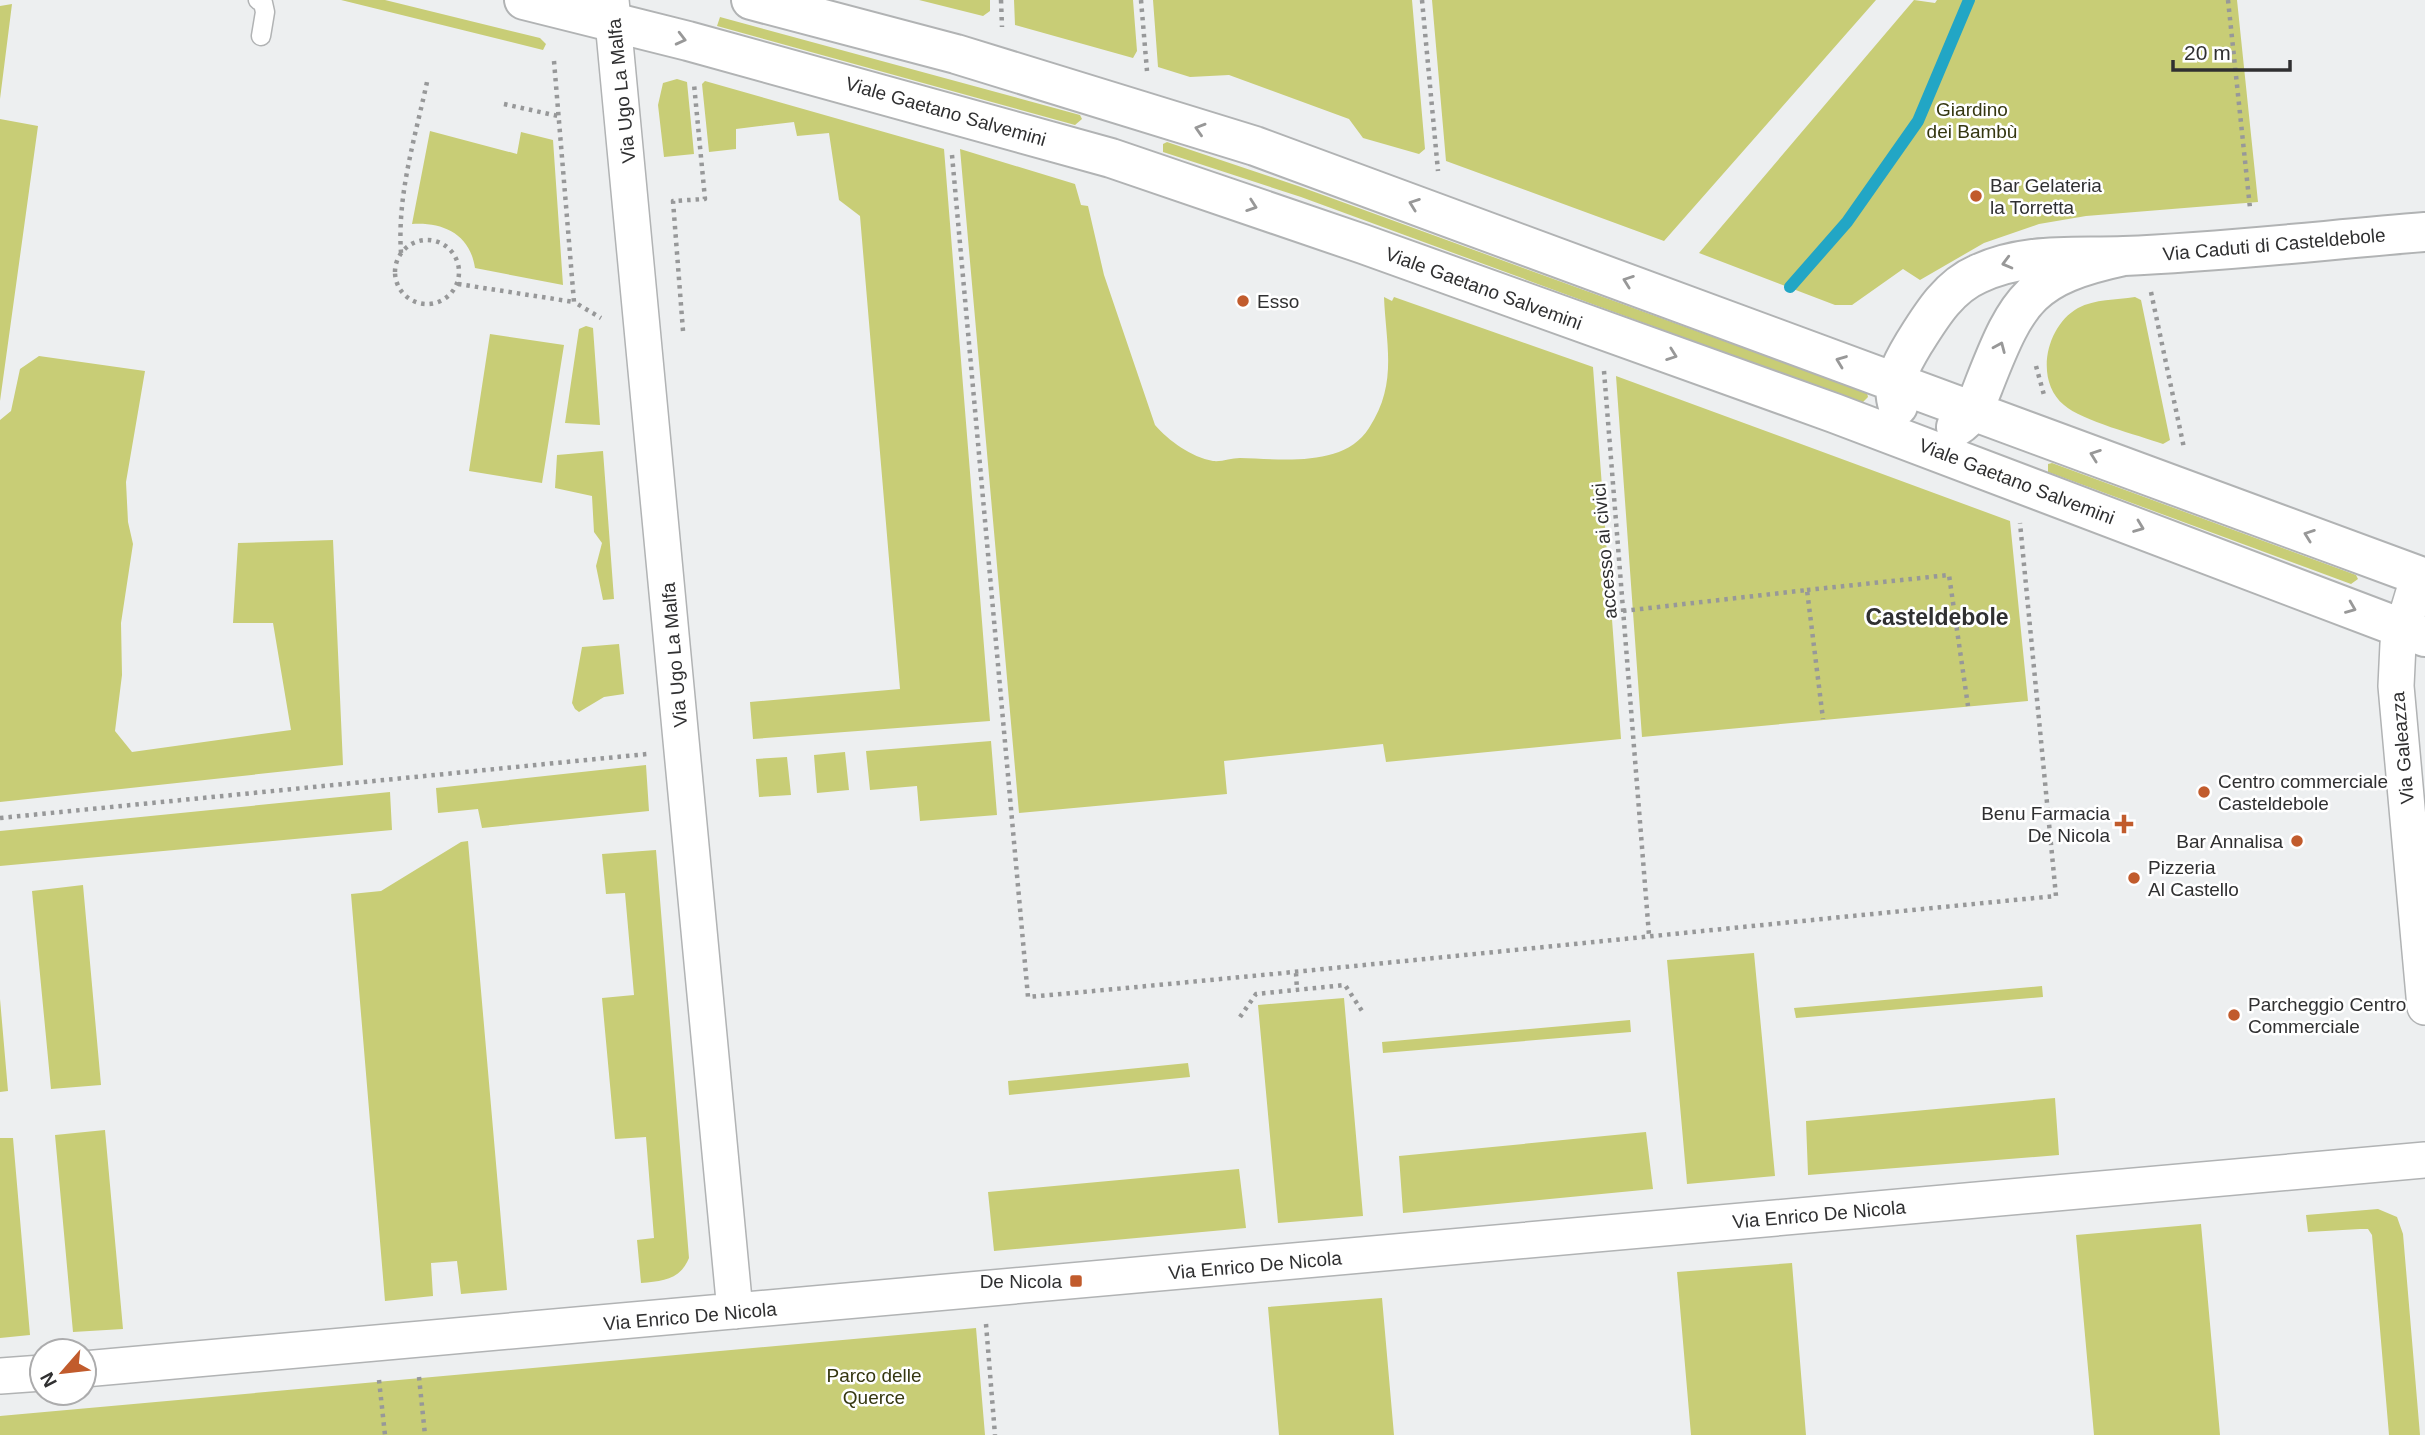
<svg xmlns="http://www.w3.org/2000/svg" width="2425" height="1435" viewBox="0 0 2425 1435" font-family="Arial,sans-serif">
<style>
.green{fill:#c8cd76}
.lines{fill:none;stroke-linecap:round;stroke-linejoin:round}
.stream{stroke:#22a6c5;stroke-width:12}
.lane-casing{stroke:#b1b3b4;stroke-width:21}
.street-casing{stroke:#b1b3b4;stroke-width:38}
.secondary-casing{stroke:#b1b3b4;stroke-width:42}
.path{stroke:#979899;stroke-width:4.5;stroke-dasharray:3.5 5;stroke-linecap:butt}
.lane{stroke:#fff;stroke-width:18}
.street{stroke:#fff;stroke-width:35}
.secondary{stroke:#fff;stroke-width:38}
.oneway{stroke:#989898}
.poi-dot{fill:#c15b2c;stroke:#fff;stroke-width:2.5}
.labels{text-anchor:middle;stroke-width:5;stroke-linejoin:round;paint-order:stroke}
.street-label{font-size:19px;fill:#303031;stroke:#fff}
.park-label{font-size:19px;fill:#353710;stroke:#fff}
.poi-label{font-size:19px;fill:#303031;stroke:#fff;text-anchor:start}
.quarter-label{font-size:23px;font-weight:bold;fill:#303031;stroke:#fff}
</style>
<rect width="100%" height="100%" fill="#edeff0"/>
<!-- green -->
<path class="green" d="M341,0H385L540,38L546,44L543,50L535,48Z
M919,0H990V11L983,16Z
M1014,0H1133L1137,51L1133,58L1015,25Z
M1153,0H1412L1425,149L1419,154L1363,138L1349,119L1229,75L1190,77L1158,67Z
M1432,0H1876L1664,241L1446,161Z
M1914,0L1935,3L1937,0H2237L2258,202L2086,216L2039,224L1984,243L1920,280L1903,269L1852,305H1835L1699,253Z
M12,4L0,99V6Z
M720,17L1080,115L1082,119L1075,125L717,26Z
M677,79L687,82L694,154L664,157L658,105L663,83Z
M705,81L944,149L990,721L753,739L750,702L900,689L860,216L839,200L829,133L797,136L794,122L736,129V149L709,152L702,84Z
M0,119L38,126L0,401Z
M430,131L517,154L521,132L553,140L563,285L475,268C470,234 443,222 412,224Z
M1167,142L1301,187L1867,393L1868,397L1862,403L1301,197L1163,152V144Z
M960,149L1075,184L1081,205L1088,206L1104,275L1155,425C1169,441 1191,457 1213,461C1222,462 1231,458 1240,458C1281,459 1344,468 1369,428C1398,384 1386,345 1384,297L1392,301L1394,297L1593,367L1621,739L1386,762L1383,744L1224,761L1227,794L1019,813Z
M2135,297L2141,300L2170,440L2163,444C2138,435 2082,421 2064,405C2034,380 2046,326 2078,308C2095,299 2116,300 2135,297Z
M586,326L593,328L600,425L565,423L579,329Z
M490,334L564,345L542,483L469,471Z
M39,356L145,371L126,482L128,522L133,544L121,623L122,675L115,731L132,752L291,730L273,623H233L238,543L333,540L343,765L0,802V420L11,411L20,369Z
M1616,376L2010,521L2028,701L1642,737Z
M603,451L614,599L603,600L596,566L602,543L594,532L592,496L555,488L557,455Z
M2052,463L2356,575L2358,579L2351,584L2048,472V464Z
M619,644L624,694L604,697L579,712L575,709L572,703L582,647Z
M991,741L997,815L920,821L917,786L870,790L866,751Z
M845,752L849,790L817,793L814,755Z
M787,757L791,795L759,797L756,759Z
M646,765L649,811L482,828L478,809L438,813L436,788Z
M390,792L392,830L0,866V831Z
M468,841L507,1290L461,1294L457,1261L431,1263L433,1296L385,1301L351,894L381,891L461,842Z
M656,850L689,1258C680,1280 663,1281 641,1283L637,1240L654,1238L646,1137L615,1139L602,998L634,995L625,893L606,894L602,854Z
M83,885L101,1085L51,1089L32,891Z
M1754,953L1775,1176L1687,1184L1667,960Z
M2042,986L2043,997L1796,1018L1794,1008Z
M1344,998L1363,1216L1278,1223L1258,1005Z
M0,999L8,1091L0,1092Z
M1630,1020L1631,1032L1383,1053L1382,1042Z
M1188,1063L1190,1077L1009,1095L1008,1081Z
M2055,1098L2059,1155L1808,1175L1806,1121Z
M105,1130L123,1329L73,1332L55,1135Z
M1646,1132L1653,1189L1403,1213L1399,1156Z
M0,1138H13L30,1335L0,1338Z
M1239,1169L1246,1228L994,1251L988,1192Z
M2378,1209L2397,1217L2403,1234L2420,1435H2389L2372,1235L2368,1229H2360L2308,1232L2306,1215Z
M2201,1224L2220,1435H2094L2076,1235Z
M1792,1263L1806,1435H1691L1677,1272Z
M1382,1298L1394,1435H1279L1268,1307Z
M976,1328L985,1435H0V1416Z"/>
<g class="lines">
<!-- stream -->
<path class="stream" d="M1790,287L1847,222L1918,121L1969,0"/>
<!-- lane casing -->
<g class="lane-casing">
<path id="lane" d="M258,0L263,3L265,12L261,36"/>
</g>
<!-- street casing -->
<g class="street-casing">
<path id="street" d="M611,0L735,1311
M2419,575L2398,644L2396,686L2425,1007
M84,1369L2425,1160
M0,1376L42,1373"/>
</g>
<!-- secondary casing -->
<g class="secondary-casing">
<path id="secondary" d="M524,0L688,41L1111,158L1363,244L1834,413L2425,637
M751,0L956,54L1255,146L2425,578
M1898,406C1890,383 1902,363 1914,343C1931,316 1948,287 1978,274C2025,252 2073,258 2124,256C2224,252 2325,240 2425,232
M1956,427C1973,417 1978,400 1985,382C2018,298 2031,276 2124,256"/>
</g>
<!-- path -->
<path class="path" d="M1001,0L1002,27
M1141,0L1147,71
M1422,0L1438,171
M2228,0L2250,208
M554,61L574,302L601,318
M504,104L558,116
M952,155L1028,997C1371,966 1713,929 2056,896L2020,523
M395 272a32 32 0 1 1 64 0a32 32 0 1 1-64 0Z
M401,253C397,195 415,138 427,82
M458,284L574,302
M2151,292L2184,448
M683,331L673,201L705,199L694,84
M2036,366L2044,395
M1604,371L1649,935
M1807,590L1949,575L1968,706
M1623,611L1807,590L1823,719
M0,818L647,754
M1296,973L1297,990
M1240,1017L1256,994L1345,985L1364,1014
M986,1324L995,1435
M419,1377L425,1435
M379,1380L385,1435"/>
<!-- lane -->
<use href="#lane" class="lane"/>
<!-- street -->
<use href="#street" class="street"/>
<!-- secondary -->
<use href="#secondary" class="secondary"/>
</g>
<!-- one-way arrows -->
<defs><path id="oneway-chevron" d="M-2-3.5L2.5 0L-2 3.5" fill="none" stroke-width="1.6" stroke-linecap="round" stroke-linejoin="round" transform="scale(1.75)"/></defs>
<g class="oneway">
<use href="#oneway-chevron" transform="translate(681 39) rotate(14)"/>
<use href="#oneway-chevron" transform="translate(1200 129) rotate(-163)"/>
<use href="#oneway-chevron" transform="translate(1414 204) rotate(-160)"/>
<use href="#oneway-chevron" transform="translate(1252 206) rotate(19)"/>
<use href="#oneway-chevron" transform="translate(2007 263) rotate(165)"/>
<use href="#oneway-chevron" transform="translate(1628 281) rotate(-160)"/>
<use href="#oneway-chevron" transform="translate(2000 347) rotate(-67)"/>
<use href="#oneway-chevron" transform="translate(1672 355) rotate(20)"/>
<use href="#oneway-chevron" transform="translate(1841 361) rotate(-159)"/>
<use href="#oneway-chevron" transform="translate(2095 455) rotate(-160)"/>
<use href="#oneway-chevron" transform="translate(2139 527) rotate(21)"/>
<use href="#oneway-chevron" transform="translate(2309 535) rotate(-160)"/>
<use href="#oneway-chevron" transform="translate(2351 608) rotate(22)"/>
</g>
<!-- markers -->
<g class="poi-dot">
<circle cx="1976" cy="196" r="7"/>
<circle cx="1243" cy="301" r="7"/>
<circle cx="2204" cy="792" r="7"/>
<path d="M2120.5 813.5h7v7h7v7h-7v7h-7v-7h-7v-7h7z"/>
<circle cx="2297" cy="841" r="7"/>
<circle cx="2134" cy="878" r="7"/>
<circle cx="2234" cy="1015" r="7"/>
<rect x="1069" y="1274" width="14" height="14" rx="3.5"/>
</g>
<g class="labels">
<!-- street labels -->
<g class="street-label">
<text transform="translate(621 91) rotate(-96)" y="7">Via Ugo La Malfa</text>
<text transform="translate(946 111) rotate(16)" y="7">Viale Gaetano Salvemini</text>
<text transform="translate(2274 244) rotate(-5)" y="7">Via Caduti di Casteldebole</text>
<text transform="translate(1484 288) rotate(20)" y="7">Viale Gaetano Salvemini</text>
<text transform="translate(2017 481) rotate(21)" y="7">Viale Gaetano Salvemini</text>
<text transform="translate(1604 551) rotate(-95)" y="7">accesso ai civici</text>
<text transform="translate(674 655) rotate(-95)" y="7">Via Ugo La Malfa</text>
<text transform="translate(2402 748) rotate(-95)" y="7">Via Galeazza</text>
<text transform="translate(1819 1214) rotate(-5)" y="7">Via Enrico De Nicola</text>
<text transform="translate(1255 1265) rotate(-5)" y="7">Via Enrico De Nicola</text>
<text transform="translate(690 1316) rotate(-5)" y="7">Via Enrico De Nicola</text>
</g>
<!-- park labels -->
<g class="park-label">
<text x="1972" y="116">Giardino<tspan x="1972" dy="22">dei Bambù</tspan></text>
<text x="874" y="1382">Parco delle<tspan x="874" dy="22">Querce</tspan></text>
</g>
<!-- poi labels -->
<g class="poi-label">
<text x="1990" y="192">Bar Gelateria<tspan x="1990" dy="22">la Torretta</tspan></text>
<text x="1257" y="308">Esso</text>
<text x="2218" y="788">Centro commerciale<tspan x="2218" dy="22">Casteldebole</tspan></text>
<text x="2110" y="820" text-anchor="end">Benu Farmacia<tspan x="2110" dy="22">De Nicola</tspan></text>
<text x="2283" y="848" text-anchor="end">Bar Annalisa</text>
<text x="2148" y="874">Pizzeria<tspan x="2148" dy="22">Al Castello</tspan></text>
<text x="2248" y="1011">Parcheggio Centro<tspan x="2248" dy="22">Commerciale</tspan></text>
<text x="1062" y="1288" text-anchor="end">De Nicola</text>
</g>
<!-- quarter labels -->
<g class="quarter-label">
<text x="1937" y="625">Casteldebole</text>
</g>
</g>
<!-- north arrow -->
<g transform="translate(63 1372) rotate(242)"><circle r="33" fill="#ffffff" stroke="#acacad" stroke-width="2"/>
<path d="M0-5L12 26L0 18L-12 26Z" fill="#c15b2c"/>
<text y="-10" font-size="19" font-weight="bold" text-anchor="middle" fill="#303031">N</text>
</g>
<!-- scale -->
<path d="M2173 60v10h117v-10" fill="none" stroke="#303031" stroke-width="3.5"/>
<text x="2184" y="60" font-size="21" fill="#303031" stroke="#ffffff" stroke-width="5" paint-order="stroke">20 m</text>
</svg>
